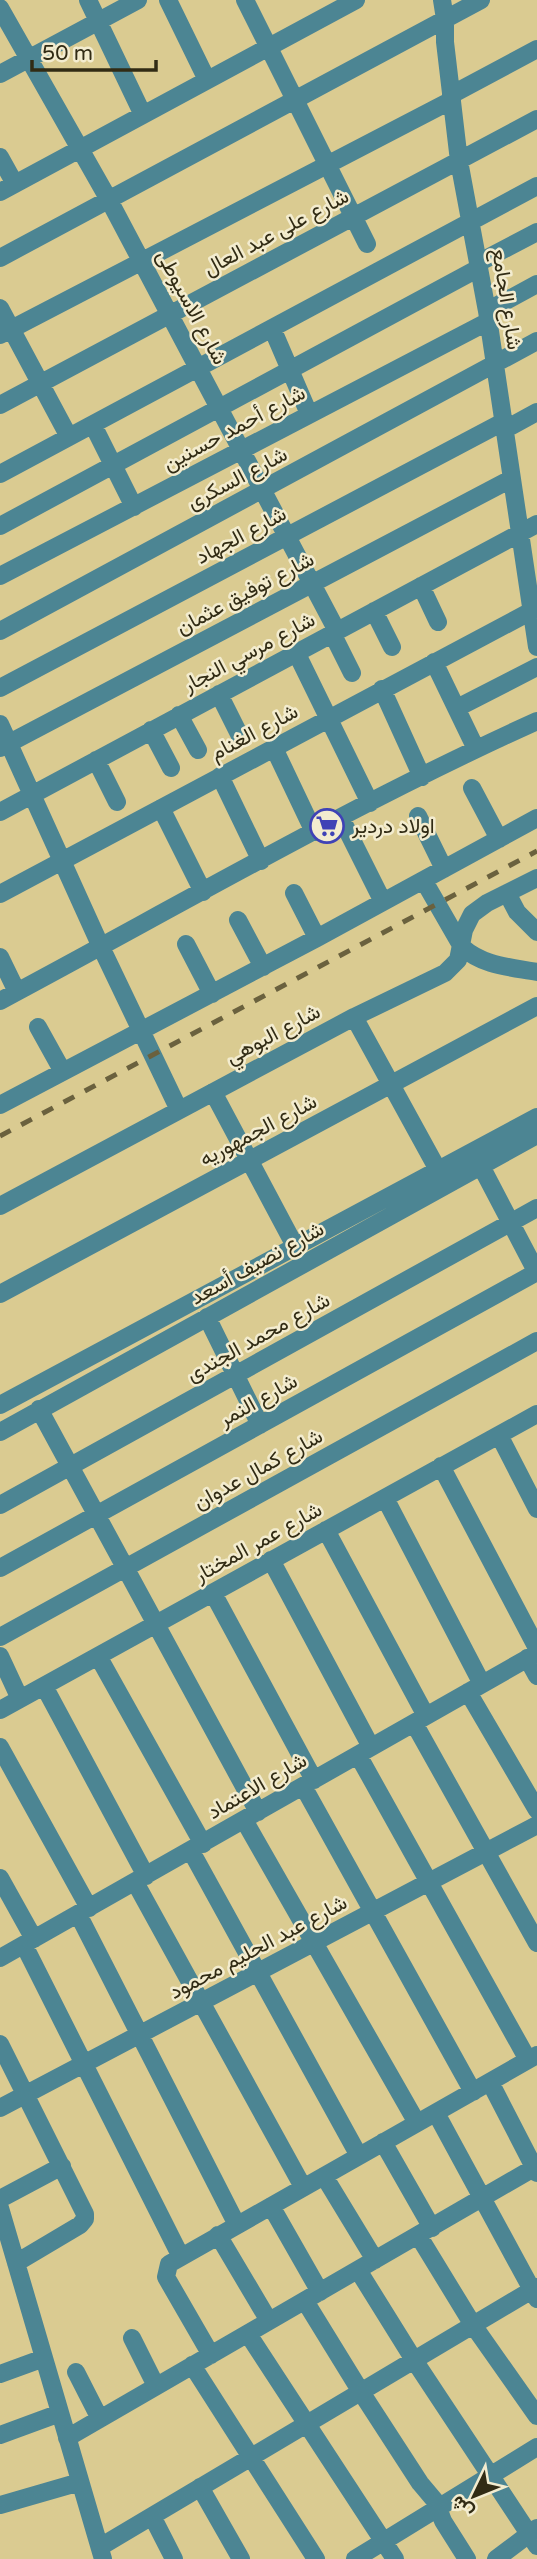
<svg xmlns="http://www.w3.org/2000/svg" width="537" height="2559" viewBox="0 0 537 2559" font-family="'Varela Round',Vazirmatn,sans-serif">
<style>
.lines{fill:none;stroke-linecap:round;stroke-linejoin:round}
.minor{stroke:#4c8593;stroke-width:18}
.rail{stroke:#6a613e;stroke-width:5;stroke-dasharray:12 12;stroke-linecap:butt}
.labels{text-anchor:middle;stroke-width:5;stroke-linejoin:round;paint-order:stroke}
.street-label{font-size:21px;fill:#312b14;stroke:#f3eccf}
.poi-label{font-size:21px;fill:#312b14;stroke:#f3eccf;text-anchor:start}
</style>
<rect width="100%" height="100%" fill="#dacb91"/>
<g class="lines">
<!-- minor -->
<path class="minor" d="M88,0L143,115
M168,0L207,80
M245,0L367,244
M442,0L445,19V42L459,161L487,311L537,647
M0,8L109,200L337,631
M0,74L138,0
M451,95L537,49
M0,157L15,184
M0,192L356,0
M0,258L481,0
M478,263L537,232
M0,308L69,437
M487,311L537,284
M272,328L309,414
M0,335L452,100
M0,405L537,119
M93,425L134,507
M504,430L537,412
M0,474L537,186
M0,526L479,268
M0,576L489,321
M421,586L438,622
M374,611L392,647
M0,631L537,341
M332,633L352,673
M296,652L370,803
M434,662L476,749
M0,688L503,422
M382,689L422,777
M219,694L240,736
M457,708L537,667
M179,715L198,750
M0,724L101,947L179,1110
M151,730L171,768
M0,748L511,479
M274,748L314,832
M96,760L117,802
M220,776L261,861
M472,788L499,839
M161,808L203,892
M0,812L537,524
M418,816L444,869
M341,818L383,902
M424,881L462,947C483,966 510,967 537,972
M294,893L317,938
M507,893L517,912L537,932
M0,894L537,608
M238,920L263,967
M186,944L212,994
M0,957L17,992
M0,1001C178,906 353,804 537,721
M354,1017L438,1170
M38,1027L63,1072
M213,1092L295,1246
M0,1105L317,938L537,818
M481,1166L537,1273
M0,1206L354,1017L445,973L458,960L464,930L472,914L487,903L537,878
M0,1294L537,1006
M207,1317L260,1425
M0,1405L537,1117
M39,1409L258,1812
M0,1432L537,1135
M499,1435L537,1509
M441,1466L537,1648
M385,1498L482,1684
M0,1505L537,1208
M326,1530L426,1716
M271,1560L371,1747
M0,1568L537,1272
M213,1593L314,1780
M0,1637L537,1341
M0,1656L20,1699
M98,1656L203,1844
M527,1658L537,1676
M44,1686L146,1876
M468,1692L537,1810
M0,1710L537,1414
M414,1723L537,1943
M0,1747L89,1908
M358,1755L528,2060
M303,1786L473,2092
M244,1820L417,2123
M191,1851L359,2156
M0,1878L34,1939
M135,1882L303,2187
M78,1914L237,2225
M24,1945L181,2257
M0,1958L537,1653
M0,2044L85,2214V2219L80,2225L16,2263
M490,2082L537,2173
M0,2108L537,1825
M436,2113L537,2299
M383,2142L432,2228
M324,2176L375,2260
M0,2199L62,2166
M271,2206L320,2292
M0,2208L103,2559
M218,2235L269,2321
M418,2235L473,2325L537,2416
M358,2270L414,2360L537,2546
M305,2301L361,2392L420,2483L436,2502L443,2521L467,2559
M248,2334L395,2559
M132,2338L156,2386
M211,2355L166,2277L169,2264L537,2055
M192,2365L316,2559
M76,2372L100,2419
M0,2374L44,2358
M0,2435L60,2413
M67,2438L537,2166
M200,2487L241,2559
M0,2505L80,2482
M152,2516L174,2559
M100,2547L537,2287
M355,2559L537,2447
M496,2559L537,2528"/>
<!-- rail -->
<path class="rail" d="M0,1136L537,851"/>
</g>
<!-- icons -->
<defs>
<g id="supermarket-ring" transform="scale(1.75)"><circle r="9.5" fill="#f3eccf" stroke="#3f42b6" stroke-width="1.5"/><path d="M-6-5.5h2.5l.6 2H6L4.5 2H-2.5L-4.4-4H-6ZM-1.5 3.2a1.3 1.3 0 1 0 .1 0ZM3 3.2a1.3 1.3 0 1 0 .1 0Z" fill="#3f42b6"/></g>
</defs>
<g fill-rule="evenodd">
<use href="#supermarket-ring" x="327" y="826"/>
</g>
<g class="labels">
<!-- street labels -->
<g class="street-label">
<text transform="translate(276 232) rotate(-28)" y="7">شارع على عبد العال</text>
<text transform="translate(507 299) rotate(81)" y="7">شارع الجامع</text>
<text transform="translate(192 307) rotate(62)" y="7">شارع الاسيوطى</text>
<text transform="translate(234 428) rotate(-28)" y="7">شارع أحمد حسنين</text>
<text transform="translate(237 478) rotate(-28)" y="7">شارع السكرى</text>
<text transform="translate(241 535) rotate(-28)" y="7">شارع الجهاد</text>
<text transform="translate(245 593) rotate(-28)" y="7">شارع توفيق عثمان</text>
<text transform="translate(249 652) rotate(-28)" y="7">شارع مرسي النجار</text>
<text transform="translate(254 732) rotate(-28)" y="7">شارع الغنام</text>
<text transform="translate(273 1034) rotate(-28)" y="7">شارع البوهي</text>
<text transform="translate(258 1130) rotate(-28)" y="7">شارع الجمهوريه</text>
<text transform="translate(257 1263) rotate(-29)" y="7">شارع نصيف أسعد</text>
<text transform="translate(258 1337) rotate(-29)" y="7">شارع محمد الجندى</text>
<text transform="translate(258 1400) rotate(-29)" y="7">شارع النمر</text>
<text transform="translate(258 1469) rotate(-29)" y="7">شارع كمال عدوان</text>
<text transform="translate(258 1542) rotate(-29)" y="7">شارع عمر المختار</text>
<text transform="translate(257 1786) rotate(-30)" y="7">شارع الاعتماد</text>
<text transform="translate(258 1947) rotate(-28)" y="7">شارع عبد الحليم محمود</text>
</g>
<!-- poi labels -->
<g class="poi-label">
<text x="352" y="833">اولاد دردير</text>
</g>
</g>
<!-- north arrow -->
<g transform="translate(474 2496) rotate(227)" stroke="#f3eccf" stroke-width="5" paint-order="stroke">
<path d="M0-5L12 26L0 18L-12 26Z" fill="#312b14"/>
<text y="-10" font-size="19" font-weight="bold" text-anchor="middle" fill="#312b14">ش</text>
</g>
<!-- scale -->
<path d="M32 60v10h124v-10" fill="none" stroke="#312b14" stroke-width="3.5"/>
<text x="42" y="60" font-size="21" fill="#312b14" stroke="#f3eccf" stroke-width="5" paint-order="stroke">50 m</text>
</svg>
